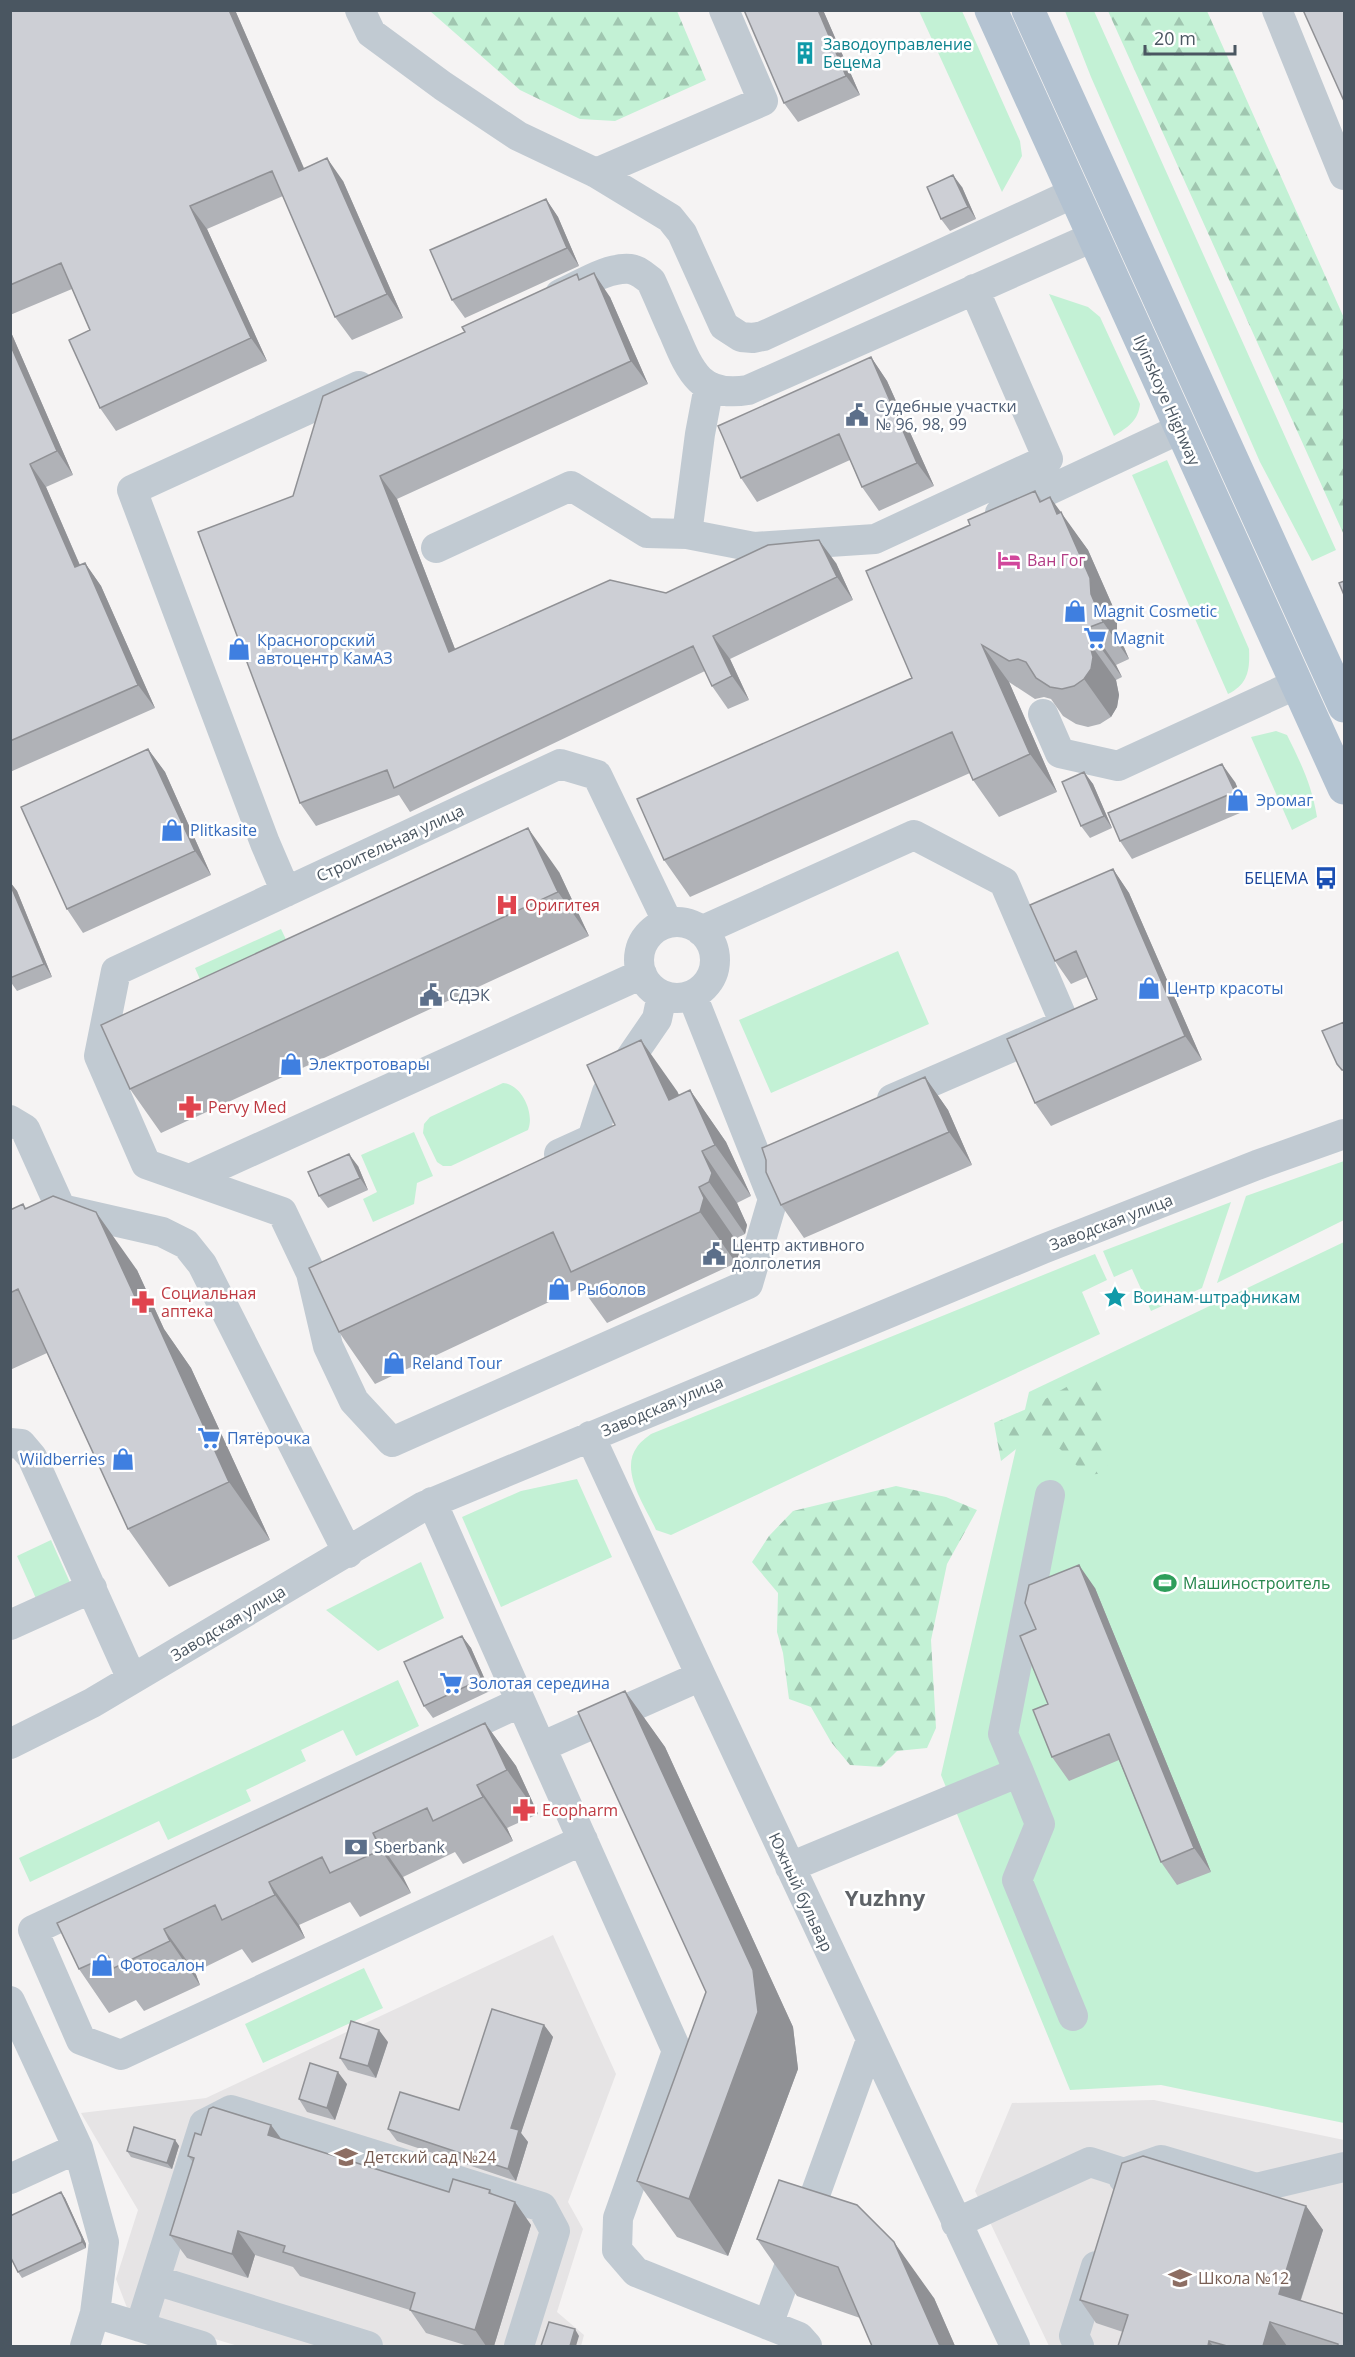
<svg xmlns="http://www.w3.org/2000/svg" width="1355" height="2357" viewBox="0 0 1355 2357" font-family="'Open Sans',sans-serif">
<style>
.education{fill:#e6e4e5}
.green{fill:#c3f1d5}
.forest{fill:url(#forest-firs)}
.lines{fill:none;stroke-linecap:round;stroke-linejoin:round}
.minor{stroke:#c1cad2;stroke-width:30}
.major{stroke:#b3c2d1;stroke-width:33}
.wall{fill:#b0b2b7}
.shaded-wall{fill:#909195}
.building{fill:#cdcfd5;stroke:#909195;stroke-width:1.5}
.labels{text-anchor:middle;stroke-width:5;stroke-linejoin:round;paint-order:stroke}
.culture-label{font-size:16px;fill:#0d838f;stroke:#fff;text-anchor:start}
.street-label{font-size:16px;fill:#4a5661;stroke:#fff}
.service-label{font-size:16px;fill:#4e5e75;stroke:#fff;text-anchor:start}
.hotel-label{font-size:16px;fill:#b23c85;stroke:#fff;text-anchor:start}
.shop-label{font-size:16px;fill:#366cbe;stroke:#fff;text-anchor:start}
.transit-label{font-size:16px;fill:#164399;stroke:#fff;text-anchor:end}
.health-label{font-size:16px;fill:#be3a42;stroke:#fff;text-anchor:start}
.leisure-label{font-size:16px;fill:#27864d;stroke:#fff;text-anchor:start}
.education-label{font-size:16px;fill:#785e54;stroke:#fff;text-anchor:start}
.district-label{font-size:22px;font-weight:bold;fill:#5f6368;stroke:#fff}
</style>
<defs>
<pattern id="forest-firs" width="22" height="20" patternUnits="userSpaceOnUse" patternTransform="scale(1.5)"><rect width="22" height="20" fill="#c3f1d5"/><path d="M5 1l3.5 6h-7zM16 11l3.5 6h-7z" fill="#a0c6b0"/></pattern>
</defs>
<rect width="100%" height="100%" fill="#f5f3f3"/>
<!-- education -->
<path class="education" d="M553,1935L616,2074L568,2202L583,2229L557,2312L584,2335L581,2346H238L129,2313L116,2279L138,2210L81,2113L206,2098Z
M1154,2100L1344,2140V2346H1049L975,2191L1012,2103Z"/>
<!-- green -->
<path class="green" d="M919,11H962L1020,141L1022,156L1002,192Z
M1065,11H1094L1336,550L1312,561L1260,462L1091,77Z
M1049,294L1088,307L1100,317L1140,404C1138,421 1128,427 1114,436Z
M1167,460L1249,649C1250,670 1248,684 1228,694L1132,475Z
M1276,731L1287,735C1301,763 1312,786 1317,817L1292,830L1251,737Z
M281,929L293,954L206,993L195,968Z
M898,951L929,1024L771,1093L739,1020Z
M503,1083C522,1084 535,1114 528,1130L451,1166H443L437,1162L423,1133L424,1124L430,1117Z
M414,1132L433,1176L417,1183L414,1204L373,1222L363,1199L377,1192L361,1155Z
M1344,1161V1220L1217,1283L1246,1196Z
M1231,1202L1202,1288L1151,1311L1132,1269L1114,1277L1103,1251Z
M1344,1242V2123L1161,2085L1070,2090L941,1775L1029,1392Z
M1095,1254L1107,1280L1082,1292L1100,1334L671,1535L656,1530C646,1507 619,1471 637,1447C640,1442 646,1438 651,1434Z
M577,1479L612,1557L501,1607L462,1517L521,1491Z
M51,1540L72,1587L38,1603L17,1556Z
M421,1562L444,1618L378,1651L326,1610Z
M398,1680L419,1726L356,1756L343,1730L301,1750L306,1761L246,1790L251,1801L168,1840L159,1821L30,1882L19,1858Z
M364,1968L383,2008L263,2063L245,2024Z"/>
<!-- forest -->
<path class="forest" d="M430,11H677L706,80L615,121L580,119L520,90Z
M1108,11H1207L1344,318V535Z
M1108,1378L1104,1421L1108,1473L1086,1475L1060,1449L1030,1438L1001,1461L994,1423L1031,1407L1070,1385Z
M896,1486L946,1497L977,1510L947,1564L931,1640L936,1728L927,1748L897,1751L881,1767L850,1765L831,1742L811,1707L789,1699L783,1653L777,1632L778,1593L752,1562L769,1536L793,1511Z"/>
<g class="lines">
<!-- minor -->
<path class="minor" d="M360,10L371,33L443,86L518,136L596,173L670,218L682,233L724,326L741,337L753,338L763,336L1074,193
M1277,10L1344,175
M596,173L763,101L724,10
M560,294C581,285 607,267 630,269C638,270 645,276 651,281C659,298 666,316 674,333C690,371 700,398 748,390L1093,237
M1000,513L1180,429
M687,534L754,547L875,539L1048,459L974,289
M436,548L571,486L647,533L687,534L700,434L709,386
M1043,714L1060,753L1118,766L1297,684
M286,892L265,843L132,490L359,386
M639 960a38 38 0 1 1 76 0a38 38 0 1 1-76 0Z
M668,923L597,775L560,764L116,971L99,1056L146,1164L282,1212L311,1273L328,1346L354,1401L392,1442L748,1284L773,1199L692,995
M701,931L914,835L1004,882L1065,1024L892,1099
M10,1120L25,1129L61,1209
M559,1154L592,1139L607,1092L657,1019L662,995
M190,1179L642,974
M10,1232L61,1209L162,1232L186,1244L202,1264L348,1553
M590,1436L701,1676L1015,2346
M10,1443L21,1444L32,1457L132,1679
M432,1502L541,1747L701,1676
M10,1625L92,1588
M521,1702L33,1930L81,2040L121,2055L583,1840
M10,1744L92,1703L424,1506L1043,1249L1257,1165L1344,1134
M541,1747L677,2051L618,2218L617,2250L636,2272L799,2337L807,2346
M1019,1772L1040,1824L1017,1880L1073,2016
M790,1867L1019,1772L1003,1734L1050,1495
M10,2001L78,2148L10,2179
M78,2148L104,2242L95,2313L202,2346
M1123,2178L1124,2173L1161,2160L1256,2188L1344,2167
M956,2223L1090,2162L1124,2173
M155,2280L368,2346
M768,2325L871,2040
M140,2327L204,2124L231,2110L542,2207L555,2231L519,2346
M85,2346L95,2313
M1079,2346L1074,2336L1096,2266"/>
<!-- major -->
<path class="major" d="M991,10L1344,788
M1028,10L1344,706"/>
</g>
<!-- wall -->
<path class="wall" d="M10,10H235L304,168L343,181L403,318L352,340L335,317L283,196L207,229L267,361L116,431L100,408L90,330L72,289L10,315Z
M823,10L860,95L798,122L784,103Z
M962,187L976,219L950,231L941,219Z
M546,199L558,217L579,266L465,318L452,300Z
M581,279L610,297L648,384L397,499L455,649L666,593L836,563L853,600L730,659L749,700L728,709L712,686L705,671L410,812L399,795L316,826L300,803L293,496Z
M10,330L73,475L46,487L80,565L85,563L101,586L155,708L10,772Z
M871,357L887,381L934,486L879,511L862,487L850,460L757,502L741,478Z
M1035,491L1042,501L1060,513L1088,550L1117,616V631L1129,659L1116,665L1122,677L1116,680L1119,695L1117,707L1111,717L1100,724L1088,727L1076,724L1063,716L1051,699L1044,697L1035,699L1009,682L1057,792L999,817L973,780L970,773L690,897L664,860L912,678L970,525Z
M148,749L165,772L211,875L83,933L67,909Z
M1084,772L1093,784L1112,828L1090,838L1081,826Z
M1235,782L1247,810L1132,859L1120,841Z
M1113,869L1129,893L1202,1060L1051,1126L1035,1103L1097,999L1087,977L1071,984L1055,961Z
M559,872L589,936L161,1133L130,1089Z
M10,882L17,891L52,977L17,991L10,981Z
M925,1077L948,1110L972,1165L804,1238L781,1205Z
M690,1090L726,1142L751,1196L737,1203L747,1225L745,1234L735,1239L740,1250L736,1263L607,1323L581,1287L375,1384L339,1332L615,1125L677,1091L679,1095Z
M358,1166L368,1190L328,1208L319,1196Z
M23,1204L26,1208L137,1270L164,1329L191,1368L270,1540L169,1587L128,1529L47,1353L10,1370V1210Z
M1095,1588L1211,1872L1177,1885L1161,1862L1119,1760L1069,1781L1052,1757L1048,1704L1036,1629Z
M462,1636L471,1648L490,1691L433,1718L424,1706Z
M625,1691L665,1747L793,2027L798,2069L728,2256L677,2237L637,2181L706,1992Z
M485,1723L516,1766L538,1814L507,1828L513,1841L463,1864L455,1852L403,1877L411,1893L360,1917L350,1902L299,1925L305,1938L252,1963L242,1949L195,1972L200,1985L144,2011L136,2000L109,2013L79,1969Z
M544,2025L553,2037L521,2133L528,2142L516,2181L397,2141L388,2129L459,2110Z
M388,2042L376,2078L348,2070L340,2058Z
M347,2084L335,2120L307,2112L299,2099Z
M201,2135L281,2139L449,2192L490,2190L493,2195L515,2202L531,2225L494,2346H468L426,2333L410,2310L300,2276L293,2267L255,2255L248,2278L187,2258L170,2235L193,2162L188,2156Z
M175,2140L179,2146L172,2169L131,2157L127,2151Z
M61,2192L65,2198L86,2244V2248L22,2278L18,2272Z
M1306,2206L1323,2230L1301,2300L1344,2346H1118L1123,2332L1096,2323L1080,2300Z
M757,2239L934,2298L955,2346H872L860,2318L797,2296Z"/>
<!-- shaded-wall -->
<path class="shaded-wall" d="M229,10H235L315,194L299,171Z
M818,10H823L860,95L846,76Z
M327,158L343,181L403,318L387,294Z
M953,175L962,187L976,219L968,207Z
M546,199L558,217L579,266L567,248Z
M190,206L207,229L267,361L251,338Z
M594,273L610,297L648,384L631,361Z
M10,330L73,475L57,451L10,344Z
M871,357L887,381L934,486L917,463Z
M30,464L46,487L91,591L75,567Z
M380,476L397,499L465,675L449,652Z
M1050,497L1088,550L1117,616V631L1129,659L1103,622Z
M819,540L836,563L853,600L837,577Z
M85,563L101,586L155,708L138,685Z
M1090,627L1116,665L1122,677L1095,640Z
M713,636L730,659L749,700L732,676Z
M1089,642L1116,680L1119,695L1117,707L1111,717L1084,679Z
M982,645L1009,682L1057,792L1030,754Z
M148,749L165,772L211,875L195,851Z
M1222,764L1235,782L1247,810L1235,792Z
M1084,772L1093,784L1112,828L1104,816Z
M528,828L559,872L589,936L558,892Z
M1113,869L1129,893L1202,1060L1185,1036Z
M10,882L17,891L52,977L44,964L10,884Z
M641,1040L677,1091L705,1151L669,1100Z
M925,1077L948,1110L972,1165L949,1132Z
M690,1090L726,1142L751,1196L715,1145Z
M702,1151L737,1203L747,1225L745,1234L709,1182Z
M349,1154L358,1166L368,1190L360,1178Z
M699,1187L735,1239L740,1250L736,1263L700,1212Z
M96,1212L137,1270L164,1329L191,1368L270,1540L229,1482L143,1314Z
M1079,1565L1095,1588L1211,1872L1194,1848Z
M462,1636L471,1648L490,1691L482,1679Z
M625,1691L665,1747L793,2027L798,2069L728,2256L689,2199L758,2012Z
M485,1723L516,1766L538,1814L507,1770Z
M477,1785L507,1828L513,1841L483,1797Z
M373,1833L403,1877L411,1893L381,1850Z
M269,1882L299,1925L305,1938L275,1895Z
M164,1929L195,1972L200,1985L170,1941Z
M544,2025L553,2037L521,2133L528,2142L516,2181L508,2169L511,2128Z
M379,2030L388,2042L376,2078L368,2066Z
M338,2072L347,2084L335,2120L327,2108Z
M271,2125L288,2148L268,2135Z
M175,2140L179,2146L172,2169L167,2163Z
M61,2192L65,2198L86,2244V2248L82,2242Z
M515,2202L531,2225L494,2346H486L475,2330Z
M1306,2206L1323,2230L1295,2317L1279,2294Z
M238,2231L255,2255L248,2278L232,2254Z
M894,2242L934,2298L955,2346H940Z
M1270,2322L1287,2346H1263Z
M575,2329L579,2336L576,2346H570Z
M1209,2341L1213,2346H1208Z"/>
<!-- building -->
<path class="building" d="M10,10H229L299,171L327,158L387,294L335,317L272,171L190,206L251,338L100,408L69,340L90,330L61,263L10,285Z
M744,10H818L846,76L784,103Z
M1303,10H1344V101Z
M953,175L968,207L941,219L927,187Z
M546,199L567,248L452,300L430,250Z
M594,273L631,361L380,476L449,652L610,580L666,593L768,545L819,540L837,577L713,636L732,676L712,686L693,646L394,788L387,770L300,803L198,532L293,496L323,396L465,332L462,327L577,274L579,280Z
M10,344L57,451L30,464L75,567L85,563L138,685L10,741Z
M871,357L917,463L862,487L839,434L741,478L718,426Z
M1035,491L1040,502L1050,497L1057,514L1061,512L1090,578L1091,594L1103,622L1090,627L1095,640L1089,642L1093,657L1091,669L1084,679L1074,686L1062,689L1050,687L1036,678L1026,662L1018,659L1009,661L982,645L1030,754L973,780L952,732L664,860L637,799L912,678L866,571L970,525L968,520Z
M1344,581V595L1339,583Z
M148,749L195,851L67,909L21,807Z
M1222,764L1235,792L1120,841L1108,813Z
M1084,772L1104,816L1081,826L1062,782Z
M528,828L558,892L130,1089L101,1025Z
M1113,869L1185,1036L1035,1103L1007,1039L1097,999L1076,951L1055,961L1030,905Z
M10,884L44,964L10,978Z
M1344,1022V1070H1342L1337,1064L1322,1031Z
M641,1040L669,1100L690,1090L715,1145L702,1151L712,1173L709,1182L699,1187L704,1198L700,1212L571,1272L553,1232L339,1332L309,1268L615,1125L587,1065Z
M925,1077L949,1132L781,1205L766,1172V1160L762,1148Z
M349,1154L360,1178L319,1196L308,1172Z
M53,1196L96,1212L143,1314L151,1310L229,1482L128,1529L18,1289L10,1293V1210L23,1204L25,1209Z
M1079,1565L1194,1848L1161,1862L1109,1734L1052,1757L1033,1710L1048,1704L1020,1636L1036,1629L1025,1603L1029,1585Z
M462,1636L482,1679L424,1706L404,1662Z
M625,1691L753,1970L758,2012L689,2199L637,2181L706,1992L578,1712Z
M485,1723L507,1770L477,1785L483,1797L433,1821L427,1808L373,1833L381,1850L330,1873L322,1857L269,1882L275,1895L222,1920L215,1905L164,1929L170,1941L114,1968L108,1956L79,1969L57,1923Z
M492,2009L544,2025L511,2128L519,2130L508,2169L388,2129L400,2092L459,2110Z
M351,2021L379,2030L368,2066L340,2058Z
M310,2063L338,2072L327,2108L299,2099Z
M213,2107L271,2125L268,2135L449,2192L453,2179L490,2190L489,2193L515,2202L475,2330L410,2310L415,2293L283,2252L285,2246L238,2231L232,2254L170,2235L194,2158L188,2156L195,2133L201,2135L209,2109Z
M134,2127L175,2140L167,2163L127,2151Z
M1143,2156L1306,2206L1279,2294L1344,2314V2346H1338V2344L1270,2322L1263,2346H1227L1209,2341L1208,2346H1118L1128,2315L1080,2300L1122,2163Z
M779,2180L857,2205L894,2242L940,2346H872L838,2267L757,2239Z
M61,2192L82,2238V2242L18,2272L10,2256V2216Z
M549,2322L575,2329L570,2346H541Z"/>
<!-- icons -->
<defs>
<g id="building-bare" transform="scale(1.8)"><path d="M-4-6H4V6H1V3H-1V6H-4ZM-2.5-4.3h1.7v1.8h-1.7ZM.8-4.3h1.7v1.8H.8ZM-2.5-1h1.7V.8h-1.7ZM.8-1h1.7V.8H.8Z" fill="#0f9aa8" stroke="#fff" stroke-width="2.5" paint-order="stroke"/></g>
<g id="civic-bare" transform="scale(1.8)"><path d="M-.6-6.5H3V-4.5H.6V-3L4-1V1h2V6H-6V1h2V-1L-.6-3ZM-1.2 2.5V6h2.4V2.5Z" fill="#5c6f8a" stroke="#fff" stroke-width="2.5" paint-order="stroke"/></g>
<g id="hotel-bare" transform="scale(1.8)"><path d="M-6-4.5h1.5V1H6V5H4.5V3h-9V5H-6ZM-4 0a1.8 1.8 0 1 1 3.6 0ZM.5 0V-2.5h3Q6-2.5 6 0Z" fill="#d1479c" stroke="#fff" stroke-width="2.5" paint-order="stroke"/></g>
<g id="shop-bare" transform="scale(1.8)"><path d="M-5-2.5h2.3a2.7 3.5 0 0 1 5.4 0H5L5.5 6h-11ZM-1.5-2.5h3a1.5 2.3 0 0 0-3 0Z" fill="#3f7fe0" stroke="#fff" stroke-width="2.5" paint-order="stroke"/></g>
<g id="supermarket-bare" transform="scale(1.8)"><path d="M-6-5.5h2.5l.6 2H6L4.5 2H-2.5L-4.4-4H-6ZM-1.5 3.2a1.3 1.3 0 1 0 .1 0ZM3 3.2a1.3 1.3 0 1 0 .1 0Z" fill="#3f7fe0" stroke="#fff" stroke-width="2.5" paint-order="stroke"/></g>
<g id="bus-bare" transform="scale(1.8)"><path d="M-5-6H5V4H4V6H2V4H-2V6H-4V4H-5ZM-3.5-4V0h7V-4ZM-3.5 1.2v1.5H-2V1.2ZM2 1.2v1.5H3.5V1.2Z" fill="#1a4fb4" stroke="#fff" stroke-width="2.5" paint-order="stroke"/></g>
<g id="hospital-bare" transform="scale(1.8)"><path d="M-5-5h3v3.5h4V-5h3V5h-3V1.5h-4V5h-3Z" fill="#e0444e" stroke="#fff" stroke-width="2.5" paint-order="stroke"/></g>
<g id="pharmacy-bare" transform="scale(1.8)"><path d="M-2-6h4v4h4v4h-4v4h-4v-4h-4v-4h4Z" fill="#e0444e" stroke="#fff" stroke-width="2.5" paint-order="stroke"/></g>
<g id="sight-bare" transform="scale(1.8)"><path d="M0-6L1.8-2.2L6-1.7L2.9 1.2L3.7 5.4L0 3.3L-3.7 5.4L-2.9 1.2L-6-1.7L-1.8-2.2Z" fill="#0f9aa8" stroke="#fff" stroke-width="2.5" paint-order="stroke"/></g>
<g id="stadium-bare" transform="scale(1.8)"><path d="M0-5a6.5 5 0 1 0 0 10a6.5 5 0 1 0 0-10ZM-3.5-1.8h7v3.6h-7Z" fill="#2e9e5b" stroke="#fff" stroke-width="2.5" paint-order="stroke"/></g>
<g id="bank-bare" transform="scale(1.8)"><path d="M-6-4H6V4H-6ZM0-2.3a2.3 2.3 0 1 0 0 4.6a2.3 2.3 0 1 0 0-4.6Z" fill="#5c6f8a" stroke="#fff" stroke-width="2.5" paint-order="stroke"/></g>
<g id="school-bare" transform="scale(1.8)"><path d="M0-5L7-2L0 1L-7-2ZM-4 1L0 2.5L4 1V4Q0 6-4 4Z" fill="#8d6e63" stroke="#fff" stroke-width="2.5" paint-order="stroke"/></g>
</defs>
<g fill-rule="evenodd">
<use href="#building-bare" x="805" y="53"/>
<use href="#civic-bare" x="857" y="415"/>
<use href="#hotel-bare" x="1009" y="560"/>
<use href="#shop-bare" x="1075" y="611"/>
<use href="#supermarket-bare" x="1095" y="638"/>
<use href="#shop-bare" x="239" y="649"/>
<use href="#shop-bare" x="1238" y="800"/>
<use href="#shop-bare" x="172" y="830"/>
<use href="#bus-bare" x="1326" y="878"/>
<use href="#hospital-bare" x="507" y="905"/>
<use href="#shop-bare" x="1149" y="988"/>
<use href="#civic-bare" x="431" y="995"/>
<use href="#shop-bare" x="291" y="1064"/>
<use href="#pharmacy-bare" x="190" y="1107"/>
<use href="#civic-bare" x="714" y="1254"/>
<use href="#shop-bare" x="559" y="1289"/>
<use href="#sight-bare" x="1115" y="1297"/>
<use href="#pharmacy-bare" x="143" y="1302"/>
<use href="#shop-bare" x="394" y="1363"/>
<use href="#supermarket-bare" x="209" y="1438"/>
<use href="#shop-bare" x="123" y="1459"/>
<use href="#stadium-bare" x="1165" y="1583"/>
<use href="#supermarket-bare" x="451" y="1683"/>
<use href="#pharmacy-bare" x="524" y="1810"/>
<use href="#bank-bare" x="356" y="1847"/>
<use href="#shop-bare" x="102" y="1965"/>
<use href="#school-bare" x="346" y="2157"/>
<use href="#school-bare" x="1180" y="2278"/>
</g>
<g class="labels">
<!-- culture labels -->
<g class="culture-label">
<text x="823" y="50">Заводоуправление<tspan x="823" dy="18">Бецема</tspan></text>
<text x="1133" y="1303">Воинам-штрафникам</text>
</g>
<!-- street labels -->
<g class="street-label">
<text transform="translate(1167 400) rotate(66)" y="6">Ilyinskoye Highway</text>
<text transform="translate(390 843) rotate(-25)" y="6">Строительная улица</text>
<text transform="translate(1111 1222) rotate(-21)" y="6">Заводская улица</text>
<text transform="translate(662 1406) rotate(-23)" y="6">Заводская улица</text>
<text transform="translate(228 1623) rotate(-31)" y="6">Заводская улица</text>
<text transform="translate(801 1892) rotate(65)" y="6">Южный бульвар</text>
</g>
<!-- service labels -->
<g class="service-label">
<text x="875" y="412">Судебные участки<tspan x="875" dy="18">№ 96, 98, 99</tspan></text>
<text x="449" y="1001">СДЭК</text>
<text x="732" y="1251">Центр активного<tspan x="732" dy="18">долголетия</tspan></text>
<text x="374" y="1853">Sberbank</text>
</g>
<!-- hotel labels -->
<g class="hotel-label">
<text x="1027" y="566">Ван Гог</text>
</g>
<!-- shop labels -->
<g class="shop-label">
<text x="1093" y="617">Magnit Cosmetic</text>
<text x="1113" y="644">Magnit</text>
<text x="257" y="646">Красногорский<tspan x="257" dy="18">автоцентр КамАЗ</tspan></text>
<text x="1256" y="806">Эромаг</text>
<text x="190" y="836">Plitkasite</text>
<text x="1167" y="994">Центр красоты</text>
<text x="309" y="1070">Электротовары</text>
<text x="577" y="1295">Рыболов</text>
<text x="412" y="1369">Reland Tour</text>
<text x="227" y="1444">Пятёрочка</text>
<text x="105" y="1465" text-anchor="end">Wildberries</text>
<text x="469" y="1689">Золотая середина</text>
<text x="120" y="1971">Фотосалон</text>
</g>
<!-- transit labels -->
<g class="transit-label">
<text x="1308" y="884">БЕЦЕМА</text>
</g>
<!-- health labels -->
<g class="health-label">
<text x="525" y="911">Оригитея</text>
<text x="208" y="1113">Pervy Med</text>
<text x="161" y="1299">Социальная<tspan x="161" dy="18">аптека</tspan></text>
<text x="542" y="1816">Ecopharm</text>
</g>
<!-- leisure labels -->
<g class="leisure-label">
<text x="1183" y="1589">Машиностроитель</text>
</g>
<!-- education labels -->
<g class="education-label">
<text x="364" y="2163">Детский сад №24</text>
<text x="1198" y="2284">Школа №12</text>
</g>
<!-- district labels -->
<g class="district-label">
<text x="885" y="1906">Yuzhny</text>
</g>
</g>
<!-- border -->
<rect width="1355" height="2357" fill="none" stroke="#4a5661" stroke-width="24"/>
<!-- scale -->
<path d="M1145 45v9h90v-9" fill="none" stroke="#4a5661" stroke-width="3"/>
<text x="1154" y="45" font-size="18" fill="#4a5661" stroke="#ffffff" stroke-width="4.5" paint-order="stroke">20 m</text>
</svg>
